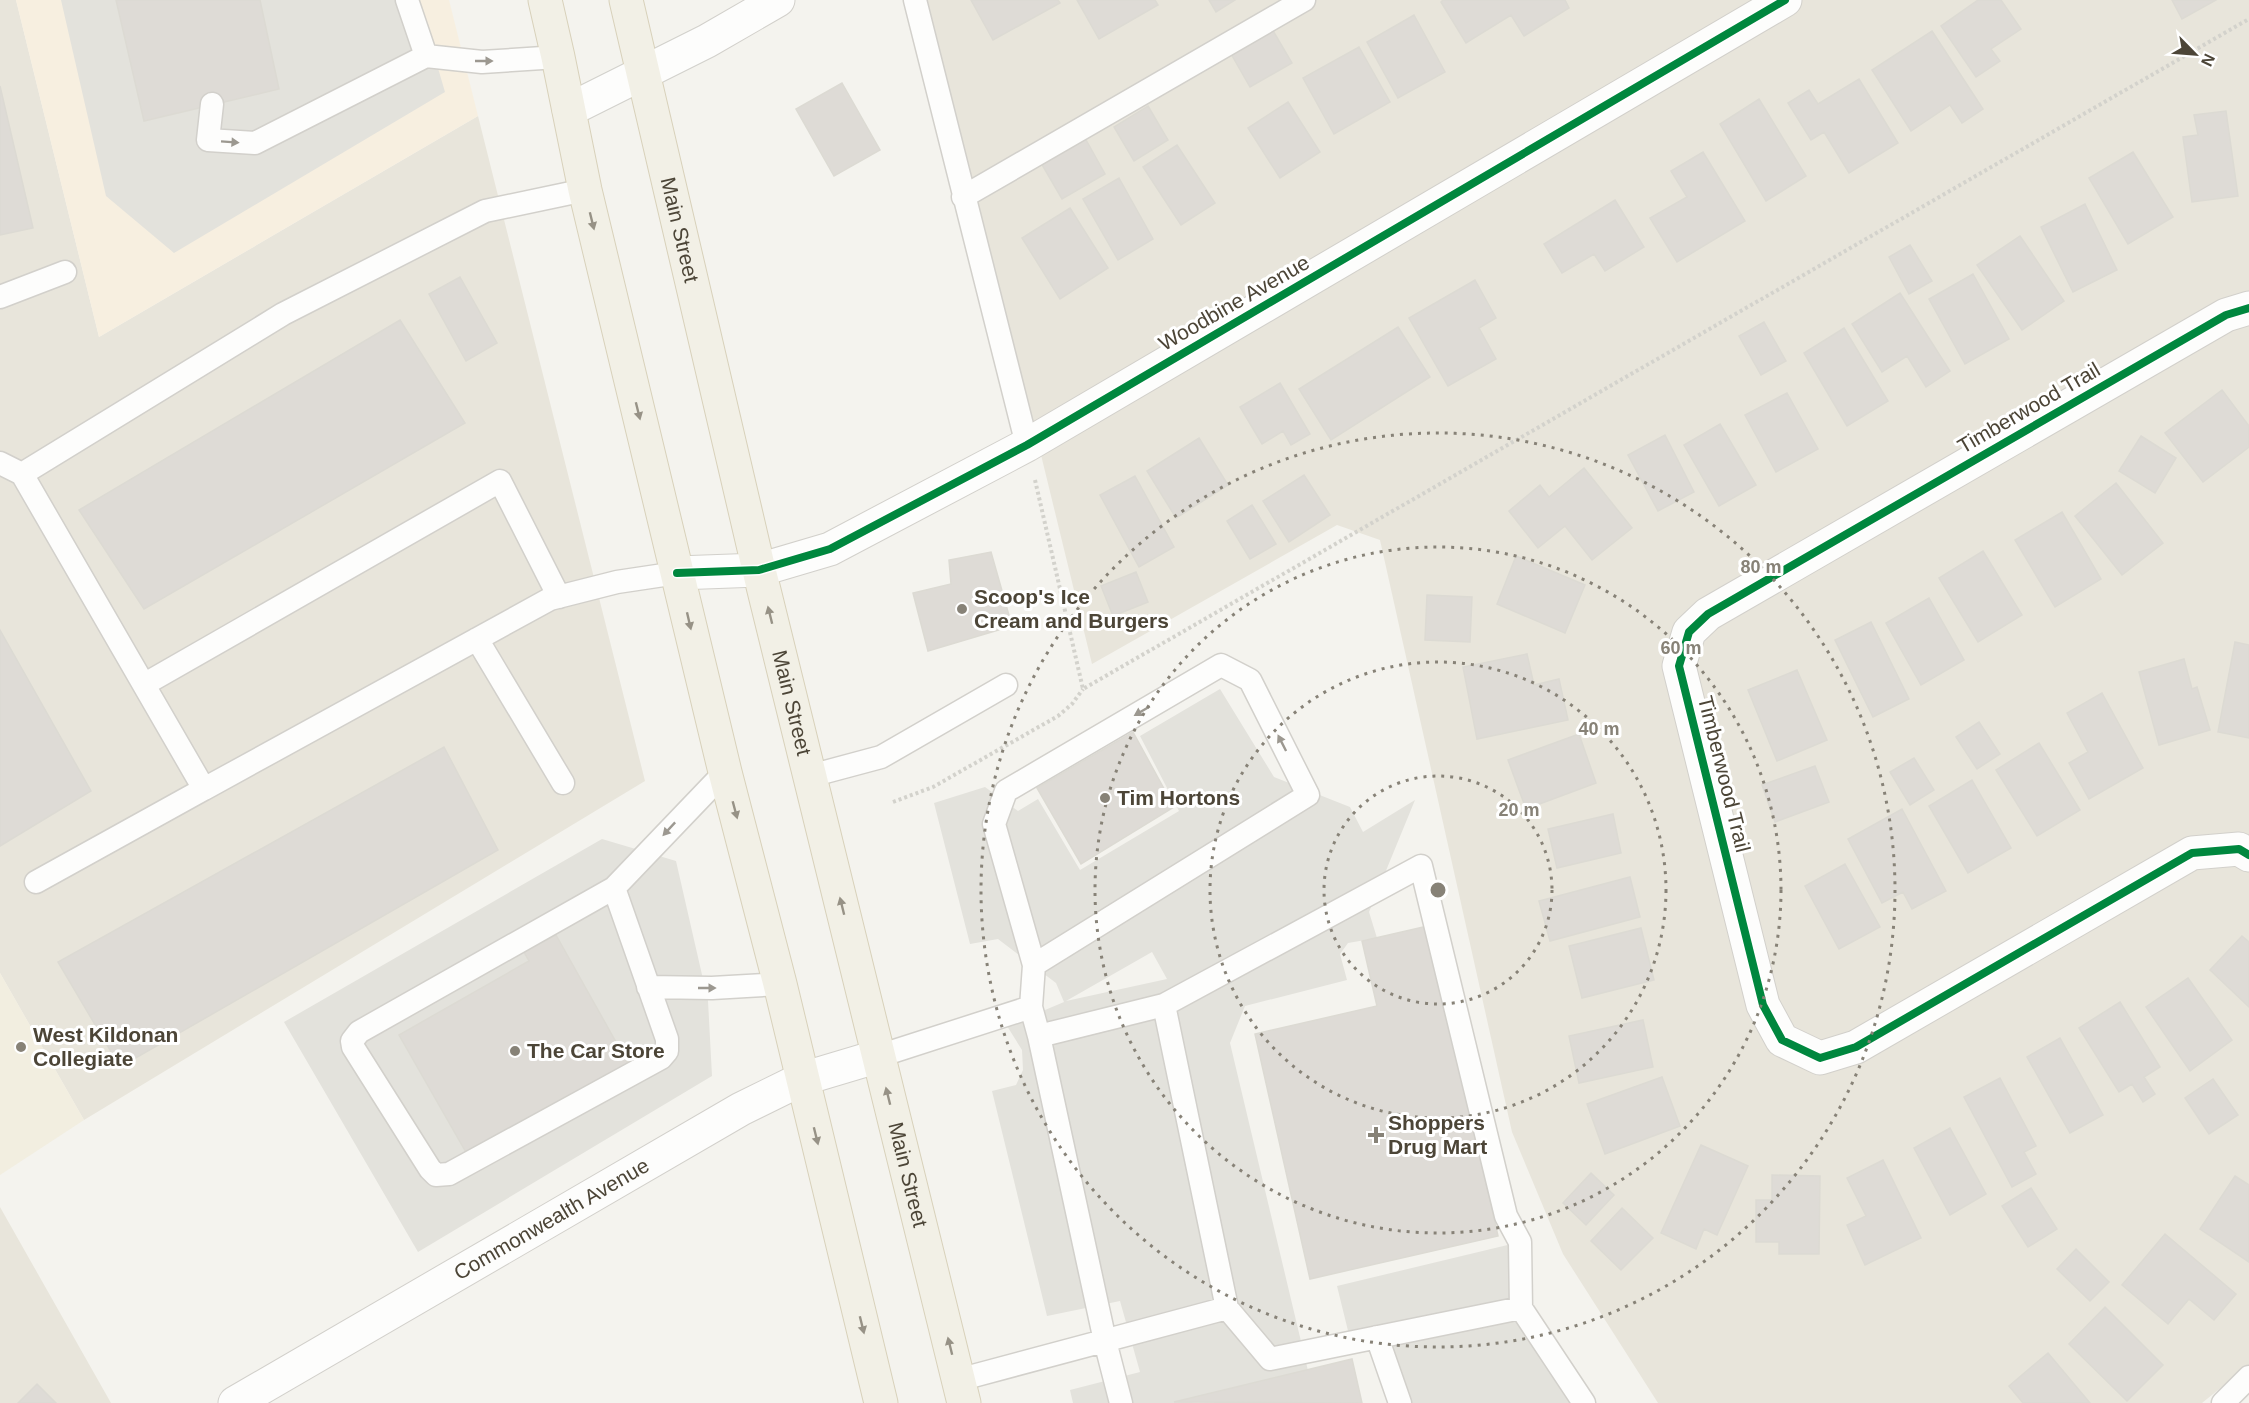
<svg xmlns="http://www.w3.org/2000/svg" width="2249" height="1403" viewBox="0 0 2249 1403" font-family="Arial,sans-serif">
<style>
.residential{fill:#e8e5db}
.commercial{fill:#f7efe0}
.education{fill:#f2eee0}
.parking{fill:#e3e2dc;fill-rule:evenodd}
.building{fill:#dedbd6;stroke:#dcdad3;stroke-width:1.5}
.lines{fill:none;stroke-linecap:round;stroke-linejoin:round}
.lane-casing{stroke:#d2d0cb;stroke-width:25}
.street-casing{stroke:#d2d0cb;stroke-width:35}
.primary-casing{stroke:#d8d1ba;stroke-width:35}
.path{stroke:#d3d2cc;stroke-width:4;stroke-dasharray:3 3;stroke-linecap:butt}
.lane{stroke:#fdfdfc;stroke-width:22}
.street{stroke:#fdfdfc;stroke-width:33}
.primary{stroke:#f2f0e6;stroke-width:33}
.cycleway-casing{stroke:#fff;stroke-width:11}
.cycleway{stroke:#00873e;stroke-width:8}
.oneway{fill:#9c9890}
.oneway2{fill:#979286}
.ring{fill:none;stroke:#878277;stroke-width:3;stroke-dasharray:3 6}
.poi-dot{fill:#878277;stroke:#fff;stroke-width:2}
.labels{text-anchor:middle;stroke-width:6;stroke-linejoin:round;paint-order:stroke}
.street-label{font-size:21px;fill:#4c4537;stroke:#fff}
.poi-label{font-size:21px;font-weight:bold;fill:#4c4537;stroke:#fff;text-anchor:start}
.centre{fill:#878277;stroke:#fff;stroke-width:3}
.ring-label{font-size:18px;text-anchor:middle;font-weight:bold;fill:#878277;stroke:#fff;stroke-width:6;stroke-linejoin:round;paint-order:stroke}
</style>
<rect width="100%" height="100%" fill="#f4f3ee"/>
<!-- residential -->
<path class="residential" d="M0,0H16L99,337L478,116L645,781L84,1120L0,973Z
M919,0H2249V1365L2202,1403H1658L1563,1254L1512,1132L1380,540L1337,525L1092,664L1023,381Z
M0,1207L111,1403H0Z"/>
<!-- commercial -->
<path class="commercial" d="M16,0H449L478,116L99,337Z"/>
<!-- education -->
<path class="education" d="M0,973L84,1120L0,1175Z"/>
<!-- parking -->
<path class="parking" d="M61,0H116L145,121L279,89L260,0H418L445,92L174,253L106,196Z
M1220,689L1274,777L1350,807L1363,832L1415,800L1369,912L1377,938L1348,943L1340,954L1347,980L1245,1006L1230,1043L1309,1375L1191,1403H1073L1070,1390L1140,1372L1120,1301L1047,1316L992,1091L1016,1085L1023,1070L1022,1050L1007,1026L1064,1002L1056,983L998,939L970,944L934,803L985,787L1018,811L1038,799L1080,870L1179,811L1140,736ZM1152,952L1167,979L1066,1001Z
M602,839L676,861L708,1001L712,1076L418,1252L284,1022Z
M1520,1242L1521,1308L1584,1403H1400L1377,1338L1351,1343L1337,1286Z"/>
<!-- building -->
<path class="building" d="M116,0H260L279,89L144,121Z
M971,0H1058L1060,3L993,40Z
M1077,0H1155L1158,5L1099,39Z
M1209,0H1235L1216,12Z
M1443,0H1565L1569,8L1524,36L1511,15L1466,43L1441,2Z
M1978,0H2001L2021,29L1991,49L2000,61L1976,77L1941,26Z
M2172,0H2216L2182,19Z
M1414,15L1445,72L1398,98L1367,42Z
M1272,29L1292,63L1250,87L1230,52Z
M1932,31L1983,109L1962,123L1950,105L1911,131L1872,70Z
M1359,47L1390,102L1334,134L1303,78Z
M1859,79L1898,143L1849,173L1824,132L1811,140L1788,103L1809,90L1818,104Z
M842,83L880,150L834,176L796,109Z
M0,86L33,228L0,235Z
M1759,99L1806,176L1766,201L1720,124Z
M1288,102L1320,152L1280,178L1248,128Z
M1148,106L1168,140L1134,161L1114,127Z
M2226,111L2238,196L2192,202L2183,137L2198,135L2194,115Z
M1085,138L1105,174L1062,199L1041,163Z
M1177,145L1215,203L1181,225L1143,167Z
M1703,152L1745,221L1677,262L1650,218L1687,197L1671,171Z
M2133,152L2173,217L2128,244L2089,178Z
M1119,178L1153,239L1118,260L1083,199Z
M1615,200L1644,247L1605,271L1594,254L1562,273L1544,244Z
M2085,204L2117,270L2073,292L2041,227Z
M1070,208L1108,268L1060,299L1022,238Z
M2020,236L2064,301L2022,330L1977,265Z
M1910,245L1932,281L1909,294L1889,257Z
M1973,274L2009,339L1965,364L1929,299Z
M460,277L497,343L466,361L429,294Z
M1475,280L1496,318L1479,328L1496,359L1448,386L1409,318Z
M1900,293L1950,371L1926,387L1907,356L1882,372L1852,324Z
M400,320L465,423L144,609L79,510Z
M1764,322L1786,361L1761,375L1739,336Z
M1398,327L1430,377L1331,440L1299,389Z
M1844,328L1888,401L1847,426L1804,353Z
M1280,383L1310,434L1291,445L1283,431L1262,444L1240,407Z
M2222,390L2249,426V447L2203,482L2165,433Z
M1787,393L1818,449L1776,472L1745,415Z
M1720,424L1756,485L1719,506L1684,445Z
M1665,435L1694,492L1658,511L1628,455Z
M2141,436L2176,458L2155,493L2119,471Z
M1199,438L1228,485L1176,518L1147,471Z
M1584,468L1632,528L1592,560L1565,526L1538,548L1509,511L1540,485L1549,497Z
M1304,475L1330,515L1289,542L1263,501Z
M1135,476L1174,547L1139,567L1100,495Z
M2116,483L2163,543L2122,575L2075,516Z
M1252,505L1276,544L1250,559L1227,521Z
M2062,512L2101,579L2055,607L2015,540Z
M1983,551L2022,615L1978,642L1939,578Z
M991,552L1012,626L928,651L913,593L951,584L949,560Z
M1516,556L1585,585L1565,633L1497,604Z
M1136,572L1148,602L1113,616L1101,586Z
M1427,595L1472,597L1470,642L1425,640Z
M1929,598L1964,660L1921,685L1886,623Z
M1871,622L1909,699L1873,717L1835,640Z
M0,630L91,791L0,846Z
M2235,642L2249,645V738L2218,732Z
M1527,654L1534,685L1559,679L1568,720L1477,739L1463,667Z
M2184,659L2192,689L2197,687L2210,730L2159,745L2139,672Z
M1797,670L1827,740L1777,761L1748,690Z
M2102,693L2143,768L2089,799L2069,763L2088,752L2067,713Z
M1979,722L2000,754L1977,769L1956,737Z
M1133,732L1174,807L1081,864L1037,788Z
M1579,734L1596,783L1526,809L1508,760Z
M2039,743L2080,810L2037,836L1996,770Z
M444,747L498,850L120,1067L58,962Z
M1914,758L1934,790L1910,805L1890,772Z
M1815,766L1829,802L1775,822L1762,785Z
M1972,780L2011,848L1968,873L1929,806Z
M1902,809L1946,891L1912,909L1903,892L1882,903L1848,839Z
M1613,814L1621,853L1557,868L1548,829Z
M1845,864L1880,927L1839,949L1805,886Z
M1630,877L1640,917L1550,941L1539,901Z
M1428,926L1498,1236L1310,1279L1255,1034L1377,1006L1362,941Z
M1641,928L1654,980L1582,998L1569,946Z
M556,935L630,1067L467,1154L399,1035L529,961L524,952Z
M2242,936L2249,942V1007L2210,970Z
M2188,978L2232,1040L2190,1071L2146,1007Z
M2120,1002L2160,1067L2144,1077L2155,1094L2143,1102L2132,1084L2119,1092L2079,1028Z
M1643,1020L1653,1067L1579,1083L1569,1036Z
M2060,1038L2103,1115L2070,1133L2027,1057Z
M1662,1077L1680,1126L1605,1154L1587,1104Z
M2000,1078L2036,1146L2024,1152L2036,1174L2012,1187L1964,1097Z
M2213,1079L2238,1115L2209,1134L2185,1098Z
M1950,1128L1986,1194L1950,1215L1914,1148Z
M1701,1145L1748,1166L1717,1235L1704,1229L1696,1249L1661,1233Z
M1883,1160L1921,1238L1865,1265L1847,1225L1866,1216L1847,1178Z
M1591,1173L1614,1195L1586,1225L1563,1203Z
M1772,1175L1820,1176L1819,1254H1779V1242H1756V1200H1772Z
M2235,1176L2249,1185V1262L2200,1229Z
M2031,1188L2057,1229L2028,1247L2002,1206Z
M1622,1208L1653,1238L1621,1270L1591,1241Z
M2165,1234L2236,1294L2214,1320L2189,1299L2168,1324L2122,1285Z
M2076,1249L2109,1282L2090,1301L2057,1269Z
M2105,1307L2163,1365L2127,1401L2069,1344Z
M2048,1353L2090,1403H2023L2009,1386Z
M1352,1359L1362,1403L1174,1402Z
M37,1384L56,1403H18Z"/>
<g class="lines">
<!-- lane casing -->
<g class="lane-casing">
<path id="lane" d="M407,0L426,56
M915,0L1027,445
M212,104L208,140L255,143L426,56L482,62L558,57
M963,197L1304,0
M0,297L65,272
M0,463L22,474L283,314L485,211L585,190
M22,474L204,789L550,599L617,582L677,573
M477,639L563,783
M145,684L500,481L559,597
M810,776L881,757L1006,685
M36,882L204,789
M614,888L667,1039V1051L661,1058L449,1174L436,1175L430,1169L353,1047L352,1041L359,1032L614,888L725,772
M648,987L712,988L780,984
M1164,1005L1421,866L1506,1216L1520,1242L1521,1308
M1031,1007L1034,965L994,824L1006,791L1221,665L1250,680L1308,795L1034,965
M1039,1036L1105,1341L1121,1403
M879,1056L1031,1007L1039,1036L1164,1005L1227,1308L958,1380
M1227,1308L1270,1359L1521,1308L1584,1403
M1377,1337L1400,1403
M2223,1403L2249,1377"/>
</g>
<!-- street casing -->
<g class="street-casing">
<g id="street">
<path d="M569,110L707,41L778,0"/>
<path d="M2249,308L2226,315L1708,614L1689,632L1679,666L1763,1005L1782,1040L1820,1058L1856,1047L2192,853L2239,849L2249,855"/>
<path d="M677,573L759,570L830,549L1027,445L1785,0"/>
<path id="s1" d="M235,1403L741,1109L802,1079L879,1056"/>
</g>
</g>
<!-- primary casing -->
<g class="primary-casing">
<g id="primary">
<path d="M545,0L558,57L585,190L725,772L780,984L881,1403"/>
<path id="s2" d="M626,0L759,570L964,1403"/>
</g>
</g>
<!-- path -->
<path class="path" d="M1035,480L1083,689L2249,19
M893,802L933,787L1058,716L1072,704L1083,689"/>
<!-- lane -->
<use href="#lane" class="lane"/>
<!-- street -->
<use href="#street" class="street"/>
<!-- primary -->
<use href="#primary" class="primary"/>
<!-- cycleway casing -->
<g class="cycleway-casing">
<path id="cycleway" d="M2249,308L2226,315L1708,614L1689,632L1679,666L1763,1005L1782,1040L1820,1058L1856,1047L2192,853L2239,849L2249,855
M677,573L759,570L830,549L1027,445L1785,0"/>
</g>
<!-- cycleway -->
<use href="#cycleway" class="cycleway"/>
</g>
<!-- one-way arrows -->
<defs><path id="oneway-solid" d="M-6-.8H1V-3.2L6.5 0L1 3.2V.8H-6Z" transform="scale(1.5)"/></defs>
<g class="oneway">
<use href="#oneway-solid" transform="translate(484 61)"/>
<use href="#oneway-solid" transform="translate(230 142) rotate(4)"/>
<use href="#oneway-solid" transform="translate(1142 711) rotate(150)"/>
<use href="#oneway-solid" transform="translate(1282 743) rotate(-117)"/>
<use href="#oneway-solid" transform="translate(669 829) rotate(133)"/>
<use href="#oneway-solid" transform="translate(707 988)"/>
</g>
<g class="oneway2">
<use href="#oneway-solid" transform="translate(592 221) rotate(76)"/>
<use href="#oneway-solid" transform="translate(638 411) rotate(76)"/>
<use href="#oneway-solid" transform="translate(770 615) rotate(-104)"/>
<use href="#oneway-solid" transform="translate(689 621) rotate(77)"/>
<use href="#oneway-solid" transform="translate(735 810) rotate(75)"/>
<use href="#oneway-solid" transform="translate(842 906) rotate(-104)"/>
<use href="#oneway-solid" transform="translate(888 1096) rotate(-104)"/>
<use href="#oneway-solid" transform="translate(816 1136) rotate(76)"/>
<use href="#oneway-solid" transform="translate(862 1325) rotate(76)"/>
<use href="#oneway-solid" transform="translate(950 1346) rotate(-104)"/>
</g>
<!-- distance rings -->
<g class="ring">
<circle cx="1438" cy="890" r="114"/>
<circle cx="1438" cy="890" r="228"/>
<circle cx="1438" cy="890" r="343"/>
<circle cx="1438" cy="890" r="457"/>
</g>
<!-- markers -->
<g class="poi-dot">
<circle cx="962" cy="609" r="6"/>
<circle cx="1105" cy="798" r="6"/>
<circle cx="21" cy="1047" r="6"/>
<circle cx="515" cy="1051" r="6"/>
<path d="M1373 1126h6v6h6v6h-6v6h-6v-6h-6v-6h6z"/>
</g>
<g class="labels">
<!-- street labels -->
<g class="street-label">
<text dy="7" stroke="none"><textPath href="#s2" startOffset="236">Main Street</textPath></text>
<text transform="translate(1234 303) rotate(-30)" y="7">Woodbine Avenue</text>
<text transform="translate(2029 408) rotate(-30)" y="7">Timberwood Trail</text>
<text dy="7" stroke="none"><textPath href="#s2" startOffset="722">Main Street</textPath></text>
<text transform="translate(1724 774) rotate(76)" y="7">Timberwood Trail</text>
<text dy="7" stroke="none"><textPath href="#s2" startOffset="1208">Main Street</textPath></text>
<text dy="7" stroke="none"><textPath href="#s1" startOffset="366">Commonwealth Avenue</textPath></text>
</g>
<!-- poi labels -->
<g class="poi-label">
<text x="974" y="604">Scoop's Ice<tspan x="974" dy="24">Cream and Burgers</tspan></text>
<text x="1117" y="805">Tim Hortons</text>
<text x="33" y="1042">West Kildonan<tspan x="33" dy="24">Collegiate</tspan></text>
<text x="527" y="1058">The Car Store</text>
<text x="1388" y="1130">Shoppers<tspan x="1388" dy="24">Drug Mart</tspan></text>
</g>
</g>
<circle cx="1438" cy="890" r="9" class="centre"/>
<g class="ring-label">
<text x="1761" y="573">80 m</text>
<text x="1681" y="654">60 m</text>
<text x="1599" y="735">40 m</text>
<text x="1519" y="816">20 m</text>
</g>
<!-- north arrow -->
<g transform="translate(2195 54) rotate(115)" stroke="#ffffff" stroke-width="4.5" paint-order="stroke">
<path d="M0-4.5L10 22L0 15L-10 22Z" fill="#4c4537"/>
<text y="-9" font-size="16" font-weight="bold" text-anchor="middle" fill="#4c4537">N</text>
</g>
</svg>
